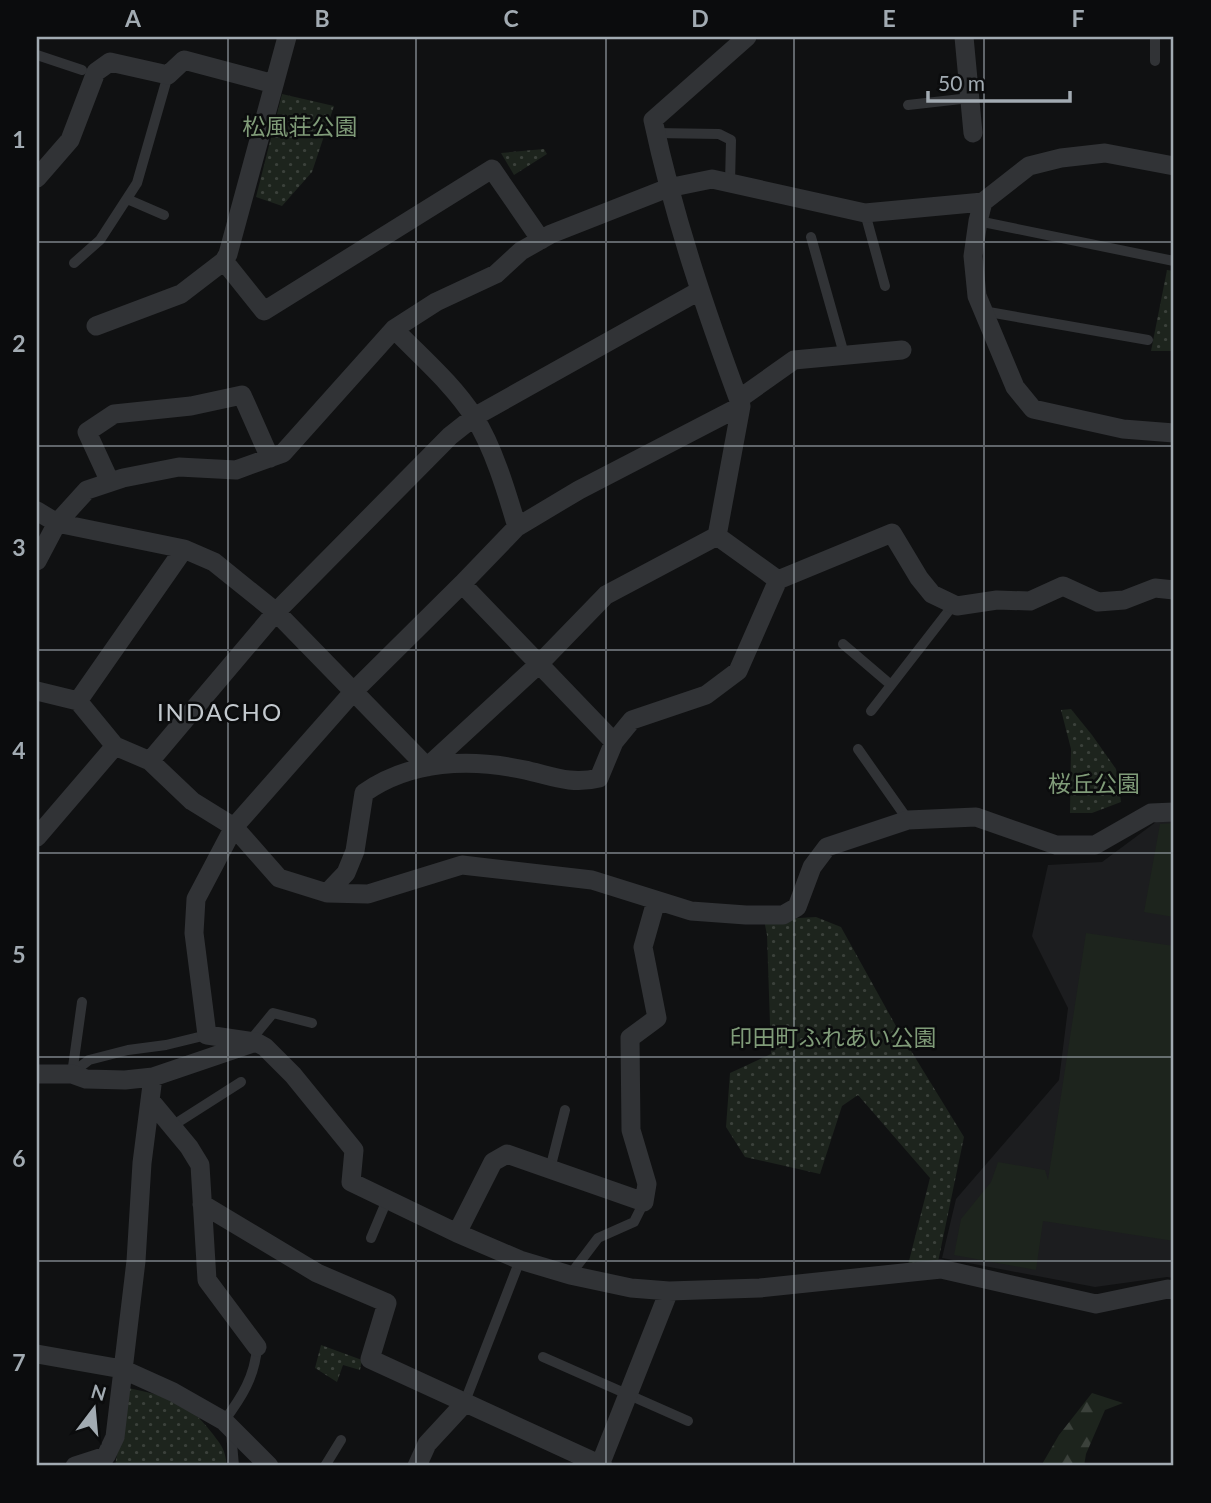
<svg xmlns="http://www.w3.org/2000/svg" width="1211" height="1503" viewBox="0 0 1211 1503" font-family="Lato,'Noto Sans JP',sans-serif">
<style>
.built{fill:#1c1d1f}
.green{fill:url(#green-dots)}
.forest{fill:url(#forest-firs)}
.pitch{fill:#1d241d}
.lines{fill:none;stroke-linecap:round;stroke-linejoin:round}
.service{stroke:#313336;stroke-width:10}
.minor{stroke:#313336;stroke-width:19}
.grid{fill:none;stroke:#a2abb2;stroke-width:2;stroke-opacity:0.55}
.labels{text-anchor:middle;stroke-width:5;stroke-linejoin:round;paint-order:stroke}
.park-label{font-size:23px;fill:#809c79;stroke:#0b0c0d}
.neighbourhood-label{font-size:24px;letter-spacing:2px;fill:#c3c9ce;stroke:#0b0c0d}
.neatline{fill:none;stroke:#a2abb2;stroke-width:2.5}
.grid-label{font-size:23px;text-anchor:middle;font-weight:bold;fill:#a2abb2}
</style>
<defs>
<pattern id="green-dots" width="8" height="8" patternUnits="userSpaceOnUse" patternTransform="scale(1.75)"><rect width="8" height="8" fill="#1d241d"/><path d="M2 2h.1M6 6h.1" fill="none" stroke="#3b413b" stroke-width="1.8" stroke-linecap="round"/></pattern>
<pattern id="forest-firs" width="22" height="20" patternUnits="userSpaceOnUse" patternTransform="scale(1.75)"><rect width="22" height="20" fill="#1d241d"/><path d="M5 1l3.5 6h-7zM16 11l3.5 6h-7z" fill="#3b413b"/></pattern>
</defs>
<rect width="100%" height="100%" fill="#101112"/>
<!-- built -->
<path class="built" d="M1174,818V1278L1167,1277L1095,1287L942,1258L956,1199L1059,1080L1068,1008L1032,936L1048,865L1102,862L1160,819Z"/>
<!-- green -->
<path class="green" d="M282,94L334,106L312,172L282,206L256,197Z
M544,149L547,154L514,175L501,153Z
M1167,270L1174,271V351H1151Z
M1071,709L1092,735L1116,769L1121,802L1092,813H1070L1071,749L1061,710Z
M816,917L841,927L897,1028L964,1137L938,1262L908,1265L930,1178L858,1095L842,1106L820,1174L745,1157L726,1127L730,1073L771,1054L767,935L764,920Z
M321,1345L362,1360L360,1370L343,1365L337,1382L315,1368Z
M128,1388C168,1397 186,1399 212,1433C222,1446 225,1449 227,1466H115Z"/>
<!-- forest -->
<path class="forest" d="M1092,1393L1123,1403L1105,1410L1086,1454L1084,1466H1041L1059,1435Z"/>
<!-- pitch -->
<path class="pitch" d="M1174,823V917L1144,912L1160,824Z
M1086,933L1174,946V1241L1043,1221L1036,1270L954,1255L961,1219L991,1182L998,1162L1045,1170L1048,1180Z"/>
<g class="lines">
<!-- service -->
<path class="service" d="M37,55L82,70
M1155,61V37
M908,105L970,98
M655,133L719,134L731,140L730,183
M127,199L164,215
M865,213L885,286
M978,221L1174,261
M811,237L844,354
M74,263L100,240L137,183L168,75
M983,311L1148,340
M843,644L891,685
M871,711L954,604
M858,749L908,820
M250,1041L273,1013L312,1023
M72,1073L89,1060L128,1050L166,1045L207,1035
M72,1074L82,1002
M172,1126L241,1082
M550,1169L565,1110
M371,1238L387,1200
M570,1275L598,1238L634,1222L644,1202
M543,1357L688,1421
M464,1404L520,1260
M224,1421C242,1397 255,1376 257,1347
M231,1432L234,1466
M325,1466L341,1440"/>
<!-- minor -->
<path class="minor" d="M747,37L653,120C674,218 706,312 741,406L579,490L517,527L462,584L354,691L234,827L196,899L194,933L207,1035L256,1042L265,1047L293,1075L354,1150L351,1182L457,1233L520,1260L570,1275L631,1288L669,1291L760,1288L941,1269L1096,1304L1168,1289L1174,1290
M964,37L973,133
M37,178L70,140L96,72L110,62L168,75L184,60L274,84
M983,202L978,221L973,256L977,296L1015,387L1033,409L1123,429L1174,433
M224,261L264,311L492,169L541,240
M96,326L181,294L224,261L228,254L287,37
M394,329C421,357 453,384 474,417C493,446 507,493 517,527
M739,399L794,360L902,350
M110,482L87,432L114,414L191,406L242,395L270,458
M37,511L57,523L184,549L214,562L276,612L427,767L539,664L606,595L717,536L741,406
M717,536L778,580L892,533L919,578L932,594L957,606L997,600L1030,601L1063,586L1098,602L1124,600L1155,588L1174,590
M37,561L57,523L87,490L123,478L179,467L236,470L283,453L394,329L436,302L496,274L521,251L551,234L668,188L712,179L865,213L983,202L1029,166L1061,158L1105,153L1174,166
M462,584L614,742
M37,691L78,701L115,746L150,761L192,801L234,827L279,878L327,893L368,894L462,865L592,880L691,911L746,915H783L797,907L812,867L827,847L908,820L976,817L1056,845H1095L1151,813L1174,812
M78,701L184,549
M150,761L276,612L450,436L474,417L699,291
M37,837L115,746
M327,893L346,873L355,851L364,793C411,760 470,758 525,770C552,776 571,785 599,778L614,742L632,720L706,695L738,671L778,580
M37,1074H72L86,1079L125,1080L153,1077L253,1043
M150,1100L189,1147L200,1165L207,1280L257,1347
M202,1204L317,1273L387,1303L370,1359L603,1466
M457,1233L493,1162L507,1154L644,1202L647,1184L631,1130L630,1038L657,1018L643,947L656,901
M37,1354L122,1369L173,1392L224,1421L269,1466
M600,1465L669,1291
M75,1466L106,1456L115,1437L136,1261L142,1163L153,1077
M417,1466L427,1444L464,1404"/>
</g>
<!-- grid -->
<path class="grid" d="M228,37V1466M416,37V1466M606,37V1466M794,37V1466M984,37V1466M37,242H1174M37,446H1174M37,650H1174M37,853H1174M37,1057H1174M37,1261H1174"/>
<g class="labels">
<!-- park labels -->
<g class="park-label">
<text x="300" y="135">松風荘公園</text>
<text x="1094" y="792">桜丘公園</text>
<text x="833" y="1046">印田町ふれあい公園</text>
</g>
<!-- neighbourhood labels -->
<g class="neighbourhood-label">
<text x="220" y="721">INDACHO</text>
</g>
</g>
<!-- border -->
<rect width="1211" height="1503" fill="none" stroke="#0b0c0d" stroke-width="77"/>
<!-- north arrow -->
<g transform="translate(94 1409) rotate(16)" stroke="#0b0c0d" stroke-width="5" paint-order="stroke">
<path d="M0-5L12 26L0 18L-12 26Z" fill="#a2abb2"/>
<text y="-10" font-size="19" font-weight="bold" text-anchor="middle" fill="#a2abb2">N</text>
</g>
<!-- scale -->
<path d="M928 91v10h142v-10" fill="none" stroke="#a2abb2" stroke-width="3.5"/>
<text x="938" y="91" font-size="21" fill="#a2abb2" stroke="#0b0c0d" stroke-width="5" paint-order="stroke">50 m</text>
<rect x="38" y="38" width="1134" height="1426" class="neatline"/>
<g class="grid-label">
<text x="133" y="27">A</text>
<text x="322" y="27">B</text>
<text x="511" y="27">C</text>
<text x="700" y="27">D</text>
<text x="889" y="27">E</text>
<text x="1078" y="27">F</text>
<text x="19" y="148">1</text>
<text x="19" y="352">2</text>
<text x="19" y="556">3</text>
<text x="19" y="759">4</text>
<text x="19" y="963">5</text>
<text x="19" y="1167">6</text>
<text x="19" y="1371">7</text>
</g>
</svg>
